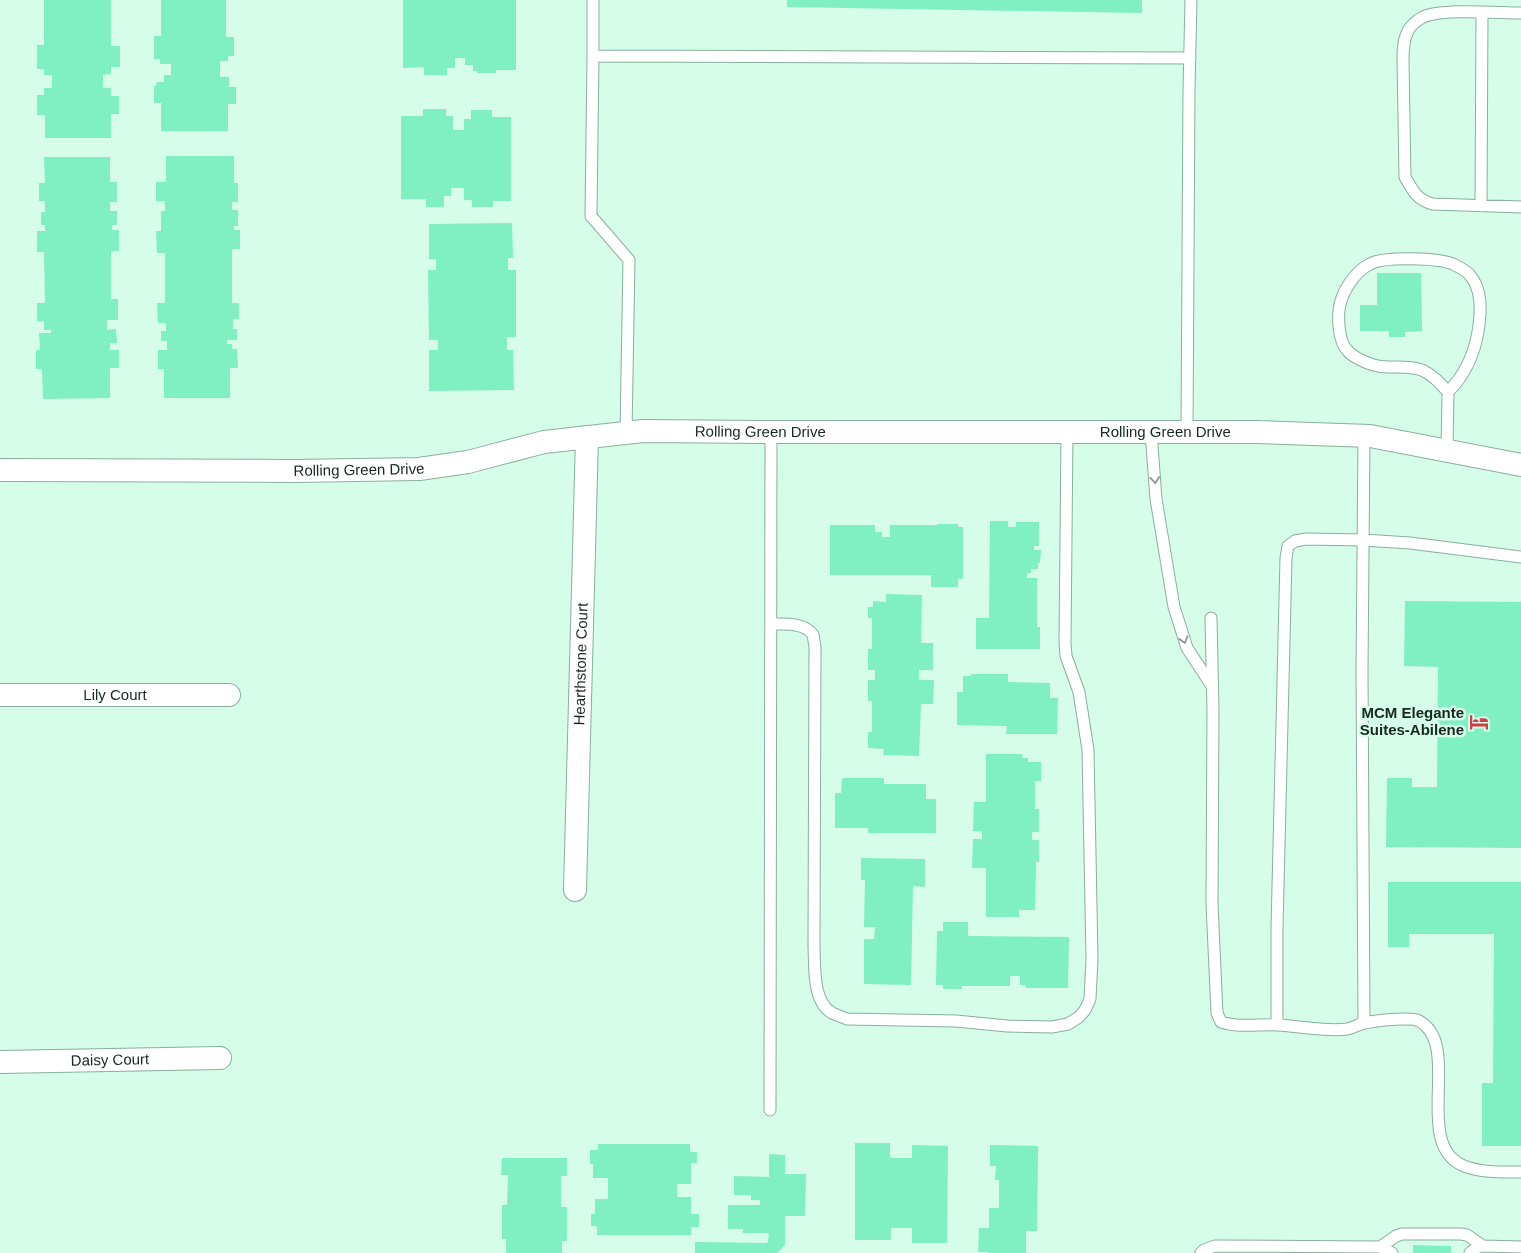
<svg xmlns="http://www.w3.org/2000/svg" width="1521" height="1253" viewBox="0 0 1521 1253" font-family="Arial,sans-serif">
<style>
.building{fill:#80efc1}
.lines{fill:none;stroke-linecap:round;stroke-linejoin:round}
.service-casing{stroke:#89af9d;stroke-width:13}
.minor-casing{stroke:#89af9d;stroke-width:24}
.service{stroke:#fff;stroke-width:11}
.minor{stroke:#fff;stroke-width:22}
.oneway{stroke:#979e9b}
.labels{text-anchor:middle;stroke-width:5;stroke-linejoin:round;paint-order:stroke}
.street-label{font-size:15px;fill:#182821;stroke:#d5fdea}
.poi-label{font-size:15px;font-weight:bold;fill:#182821;stroke:#d5fdea;text-anchor:end}
</style>
<rect width="100%" height="100%" fill="#d5fdea"/>
<!-- building -->
<path class="building" d="M44,0H111V46H120V67H111V74L103,75V88H111V96H119V114H111V138H45V115H37V95H44V88H52V75H44V69H37V45H44Z
M161,0H226V37H234V56H228V61H220V77H229V87H236V104H228V131H161V103H154V86H156L157,82H164V75H171V64H160V59H154V36H161Z
M403,0H516V70H496V73H477V71H473V65H465V58H455V68H447V75H424V67L403,68Z
M787,0H1142V13L787,7Z
M423,109H446V116H453V130H464V119H471V110H492V117H511V201H493V207H472V200H464V188H451V196H444V207H426V199H401V116H423Z
M166,156H234V183H238V202H232V210H238V226H234V230H240V249H232V303H239V319H233V329H237V340H227V344H232V349H237L238,368H230V398H164V369H158V350H167V341H161V331H166V323H158L157,303H165V253H157L156,231H161V211H165V201H156V182H166Z
M44,157H110V182H117V202H110V211H117V225H112V230H119V251H111V299H118V320H107V330L116,329L117,343H110V350H119V368H110V398L43,399L42,369H36V350H40L39,333H51V330H44V321H37V303H45L44,252H37V231H45V225H41V212H45V201H39V183H45Z
M512,223L513,258H508V270H516V337H507V350H513L514,390L429,391V350H438V340H429L428,270H436V259H429V224Z
M1377,273H1421L1422,331L1405,332V337H1389V331H1360V305H1377Z
M990,521H1008V527H1016V522H1039V546H1034V550H1041L1040,563H1038V569H1031V573H1027V578H1037V627H1040V649H976V618H989Z
M937,524H958V527H963V579H958V587H931V575H830V525H875V532H882V537H890V525H937Z
M886,594L922,595L921,643H933V670H919V680H934L933,704H921L919,756L883,755L884,749L868,748V732H872V701H868V680H875V670H868V649H872V618H868V607H873V601L886,602Z
M1405,601L1521,602V848L1386,847L1387,778H1412V787H1437L1438,667L1404,666Z
M971,674H1008V682L1050,683V698H1058L1057,734H1006L1007,726L957,725V692H963V676H971Z
M986,754H1022V758H1028V762H1041V781H1035V809H1039V832H1032V840H1039V862H1036L1035,910H1019V917H986V868H972L973,839H982V831H973L974,802H986Z
M842,778H884V784H926V799H936V833H868V828H835V793H841Z
M861,858L925,859V887L913,886L911,985L864,984V939H874L875,927H864L865,880H861Z
M1388,882H1521V1146H1482V1083H1493L1494,934H1409V947H1388Z
M943,922H968V936L1069,937L1068,988H1026V985H1020V976H1010V986H962V989H943V985H936L937,931H943Z
M855,1143H890V1158H912V1145L948,1146L947,1243H912V1228H891V1240H855Z
M598,1144H690V1152H697V1163H691V1184H677V1197H691V1214H699V1227H691V1235H597V1226H591V1214H595V1199H608V1178H593V1164H590V1150H598Z
M990,1145L1038,1146L1037,1231H1026V1253H988V1252H978L979,1228H989V1208H999V1180H995L996,1166H990Z
M769,1154L785,1155V1174H806L805,1216H785V1245L777,1253H695V1242L767,1243L768,1241L769,1233H743V1229H728V1205H760V1200H751V1195H734V1176L769,1177Z
M502,1158H567V1176H561V1207H567V1241H562V1253H506V1239H502V1205H507L508,1175H501Z
M1413,1245L1451,1246V1253H1413Z"/>
<g class="lines">
<!-- service casing -->
<g class="service-casing">
<path id="service" d="M1521,13C1497,13 1443,8 1423,17C1417,20 1409,27 1407,33C1403,42 1403,51 1403,60L1405,177C1413,191 1417,200 1433,204L1521,207
M593,56V0
M1481,206L1482,13
M1151,432L1156,499L1174,607L1187,648L1212,686
M1187,432L1189,90L1191,0
M626,433L629,260L591,216L593,56L1190,58
M1447,451L1448,392C1464,376 1474,355 1478,332C1481,313 1483,289 1469,274C1465,270 1457,266 1453,264C1438,258 1384,256 1370,264C1354,272 1341,293 1339,310C1338,321 1339,342 1347,350C1350,354 1355,357 1359,359C1368,364 1378,367 1388,367C1400,367 1411,366 1422,370C1433,375 1440,383 1448,392
M1211,618L1213,710L1212,904L1217,1013L1221,1022C1239,1028 1259,1024 1278,1025C1300,1026 1324,1032 1347,1029C1353,1028 1359,1024 1365,1023C1379,1020 1392,1019 1406,1019C1410,1019 1415,1019 1417,1020C1465,1042 1410,1144 1464,1166C1482,1173 1503,1172 1521,1172
M771,624C783,624 805,622 813,635C814,638 814,643 815,647L814,946C815,966 812,1001 832,1013C837,1015 842,1017 847,1019L956,1021L1007,1026L1052,1027L1068,1024L1079,1017L1085,1010L1090,999L1092,959L1088,750L1079,692L1066,656L1065,643L1067,432
M1364,1023L1362,671L1364,436
M1277,1025V928L1286,558L1288,546L1295,541L1306,539L1363,540L1410,543L1521,557
M770,1110L771,432
M1380,1247L1396,1236L1402,1234H1461L1467,1235L1483,1246
M1201,1253L1204,1250L1215,1246L1380,1247L1392,1253
M1470,1253L1478,1247L1483,1246L1521,1247"/>
</g>
<!-- minor casing -->
<g class="minor-casing">
<g id="minor">
<path id="s1" d="M0,470L295,471L419,469L468,462L544,442L643,431L771,432H1256L1370,436L1521,465"/>
<path id="s2" d="M0,695H229"/>
<path id="s3" d="M575,890L587,437"/>
<path id="s4" d="M0,1062L220,1058"/>
</g>
</g>
<!-- service -->
<use href="#service" class="service"/>
<!-- minor -->
<use href="#minor" class="minor"/>
</g>
<!-- one-way arrows -->
<defs><path id="oneway-chevron" d="M-2-3.5L2.5 0L-2 3.5" fill="none" stroke-width="1.6" stroke-linecap="round" stroke-linejoin="round" transform="scale(1.25)"/></defs>
<g class="oneway">
<use href="#oneway-chevron" transform="translate(1155 480) rotate(85)"/>
<use href="#oneway-chevron" transform="translate(1184 640) rotate(73)"/>
</g>
<!-- icons -->
<defs>
<g id="hotel-bare" transform="scale(1.5)"><path d="M-6-4.5h1.5V1H6V5H4.5V3h-9V5H-6ZM-4 0a1.8 1.8 0 1 1 3.6 0ZM.5 0V-2.5h3Q6-2.5 6 0Z" fill="#cf3f45" stroke="#d5fdea" stroke-width="2.5" paint-order="stroke"/></g>
</defs>
<g fill-rule="evenodd">
<use href="#hotel-bare" x="1479" y="722"/>
</g>
<g class="labels">
<!-- street labels -->
<g class="street-label">
<text dy="5" stroke="none"><textPath href="#s1" startOffset="764">Rolling Green Drive</textPath></text>
<text dy="5" stroke="none"><textPath href="#s1" startOffset="1169">Rolling Green Drive</textPath></text>
<text dy="5" stroke="none"><textPath href="#s1" startOffset="359">Rolling Green Drive</textPath></text>
<text dy="5" stroke="none"><textPath href="#s3" startOffset="226">Hearthstone Court</textPath></text>
<text dy="5" stroke="none"><textPath href="#s2" startOffset="115">Lily Court</textPath></text>
<text dy="5" stroke="none"><textPath href="#s4" startOffset="110">Daisy Court</textPath></text>
</g>
<!-- poi labels -->
<g class="poi-label">
<text x="1464" y="718">MCM Elegante<tspan x="1464" dy="17">Suites-Abilene</tspan></text>
</g>
</g>
</svg>
